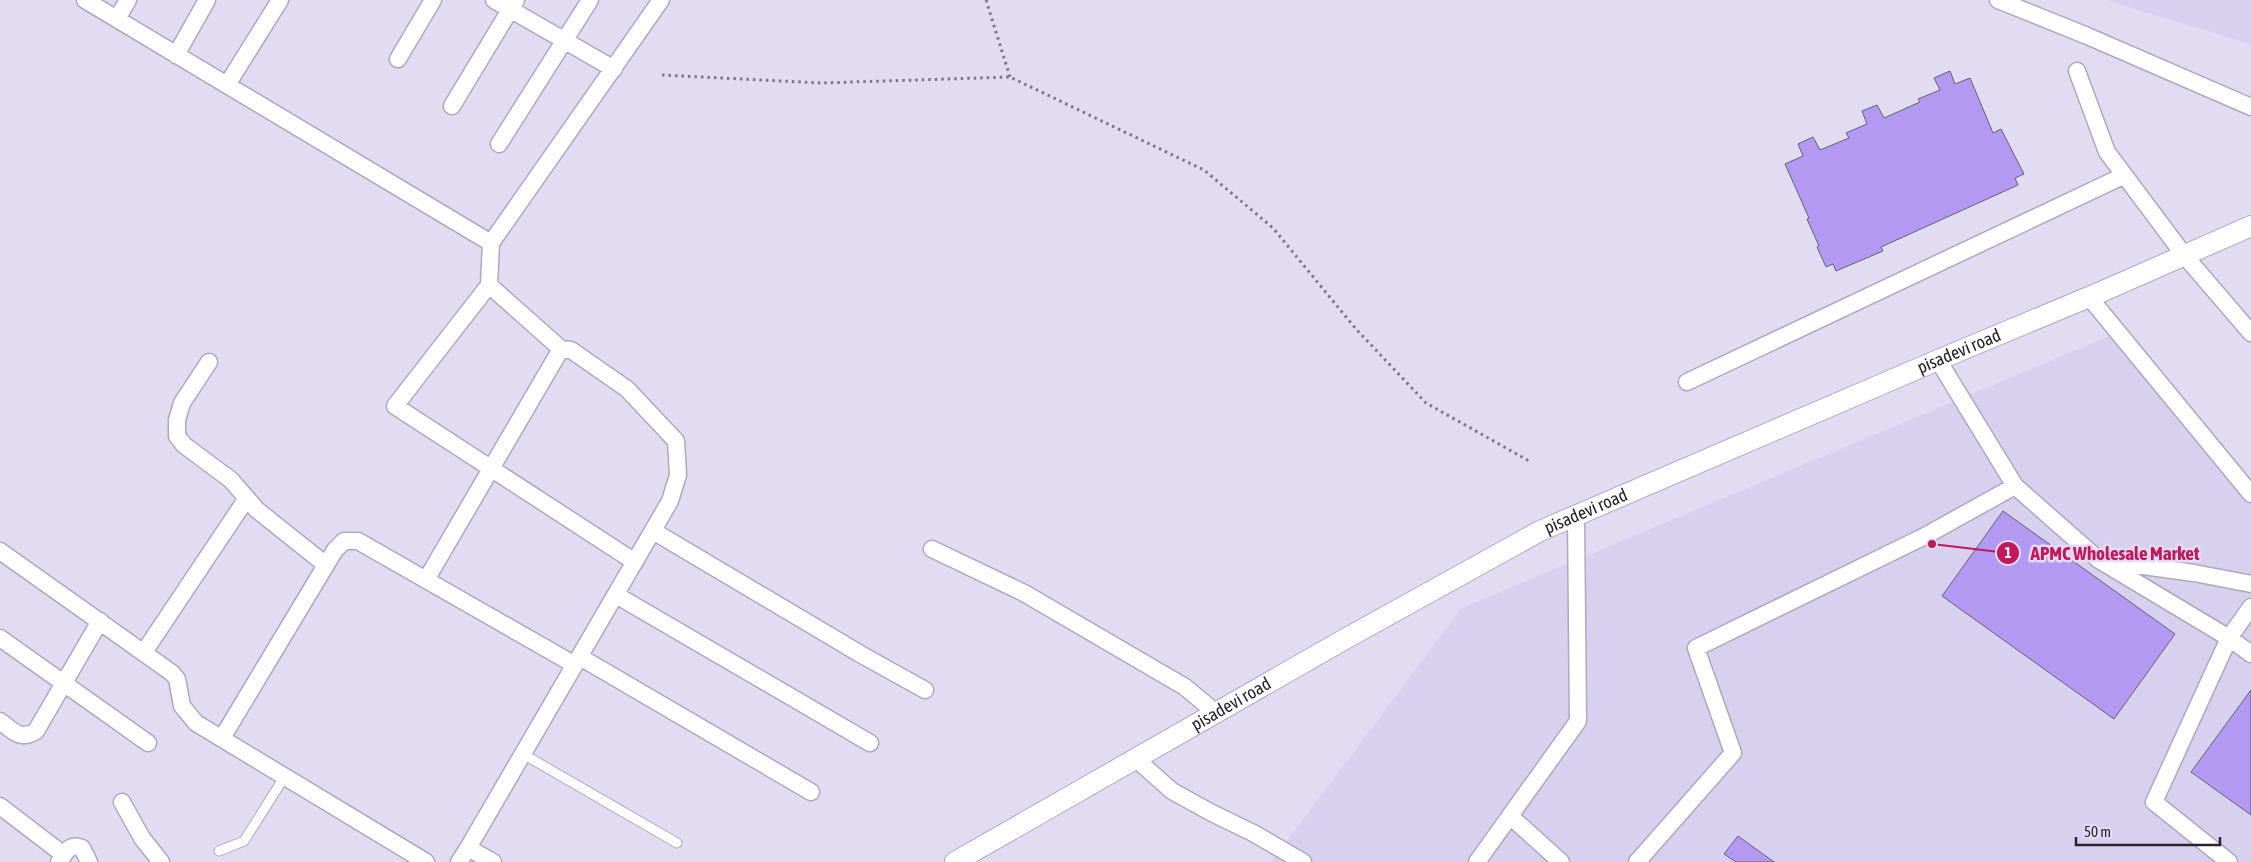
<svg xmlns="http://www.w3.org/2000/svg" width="2251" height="862" viewBox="0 0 2251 862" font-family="'Asap Condensed',sans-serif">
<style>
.built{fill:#d7d0ee}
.building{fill:#b399f2;stroke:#656174}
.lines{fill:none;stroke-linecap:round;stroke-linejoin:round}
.service-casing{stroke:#aea9be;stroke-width:11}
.minor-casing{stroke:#aea9be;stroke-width:19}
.tertiary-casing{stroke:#aea9be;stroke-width:22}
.path{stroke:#7b7786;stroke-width:3;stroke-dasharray:2.5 4;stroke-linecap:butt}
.service{stroke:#fff;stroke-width:9}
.minor{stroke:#fff;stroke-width:16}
.tertiary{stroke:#fff;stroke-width:20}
.labels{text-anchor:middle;stroke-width:5;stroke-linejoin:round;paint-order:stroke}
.street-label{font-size:18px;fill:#26242c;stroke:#e2dcf3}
.leader{fill:none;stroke:#c2185b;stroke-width:2}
.callout-dot{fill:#c2185b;stroke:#e2dcf3;stroke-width:2}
.mark-label{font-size:15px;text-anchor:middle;font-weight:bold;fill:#fff}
.callout-label{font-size:19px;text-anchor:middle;font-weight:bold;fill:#c2185b;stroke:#e2dcf3;stroke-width:5;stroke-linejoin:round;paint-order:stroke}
</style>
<rect width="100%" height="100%" fill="#e2dcf3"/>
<!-- built -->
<path class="built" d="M2105,0H2251V44Z
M2119,332L2251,481V862H1271L1462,608Z"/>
<!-- building -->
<path class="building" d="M1950,71L1955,84L1970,78L1993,133L2001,129L2024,174L2015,178L2018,185L1881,247L1883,251L1836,271L1833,264L1826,267L1817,247L1819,246L1807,219L1809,218L1785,164L1803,156L1798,144L1813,137L1820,150L1849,138L1846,133L1867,124L1862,111L1877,105L1884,118L1920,102L1918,99L1940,90L1934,78Z
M2003,511L2175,634L2114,719L1942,596Z
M2251,690V815L2191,772Z
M1738,836L1774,862H1736L1724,854Z"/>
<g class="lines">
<!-- service casing -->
<g class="service-casing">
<path id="service" d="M523,754L677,843
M219,851L244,841L285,776"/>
</g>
<!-- minor casing -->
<g class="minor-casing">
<path id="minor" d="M85,0L491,243
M494,0L614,69
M1998,0L2085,35L2251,107
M117,19L128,0
M176,55L207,0
M398,59L433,0
M2077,71L2107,152L2184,255L2251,333
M227,85L280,0
M452,106L516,0
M499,144L590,0
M489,285L491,243L661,0
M2089,297L2251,494
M1938,360L2015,486L2099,560L2229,638L2154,802L2229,862
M209,362L182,403L177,420V436L184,445L231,480L257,510L326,565
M1687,382L2123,176
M653,531L862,655L925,690
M932,549L1024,593L1185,687L1216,713
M0,551L172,673L177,679L182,706L196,723L426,862
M2107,561L2194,573L2251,584
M426,580L561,349
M616,595L870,743
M2251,607L2229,638L2251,654
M0,638L148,743
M144,652L247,498
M580,657L811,792
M0,721C13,731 20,741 36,731L100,621
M222,738L335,550L344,541H358L575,665
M1136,759L1172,791L1210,812L1255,834L1303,862
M122,802L142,838L161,862
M0,806L64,855
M1510,816L1561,862
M468,848L670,501L678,475L676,441L627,389L571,350L561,349L489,285L395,406L635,562
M59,862C66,852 69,843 82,848L89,862
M459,862L468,848L493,862
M1477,862L1578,721L1576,516
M1637,862L1733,753L1696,648L1925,536L2015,486"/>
</g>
<!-- tertiary casing -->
<g class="tertiary-casing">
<g id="tertiary">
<path id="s1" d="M955,862L1345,639L1540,531L1938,360L2101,292L2251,226"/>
</g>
</g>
<!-- path -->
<path class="path" d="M986,0L1010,77
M662,75L821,83L1010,77L1204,170L1273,228L1356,329L1426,403L1531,462"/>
<!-- service -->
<use href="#service" class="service"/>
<!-- minor -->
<use href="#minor" class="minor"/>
<!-- tertiary -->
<use href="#tertiary" class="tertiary"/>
</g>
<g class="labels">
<!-- street labels -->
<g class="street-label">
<text dy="6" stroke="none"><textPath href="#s1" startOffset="1128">pisadevi road</textPath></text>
<text dy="6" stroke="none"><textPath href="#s1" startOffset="722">pisadevi road</textPath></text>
<text dy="6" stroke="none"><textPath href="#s1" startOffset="318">pisadevi road</textPath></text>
</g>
</g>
<!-- callouts -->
<path class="leader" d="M1932 544L2008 553"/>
<g class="callout-dot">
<circle cx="1932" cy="544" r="5"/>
<circle cx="2008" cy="553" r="12"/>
</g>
<g class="mark-label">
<text x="2008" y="558">1</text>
</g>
<g class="callout-label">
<text x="2115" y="560">APMC Wholesale Market</text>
</g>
<!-- scale -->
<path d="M2076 837v8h144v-8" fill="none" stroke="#26242c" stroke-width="2.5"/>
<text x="2084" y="837" font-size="15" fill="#26242c" stroke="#e2dcf3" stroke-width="4" paint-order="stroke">50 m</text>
</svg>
